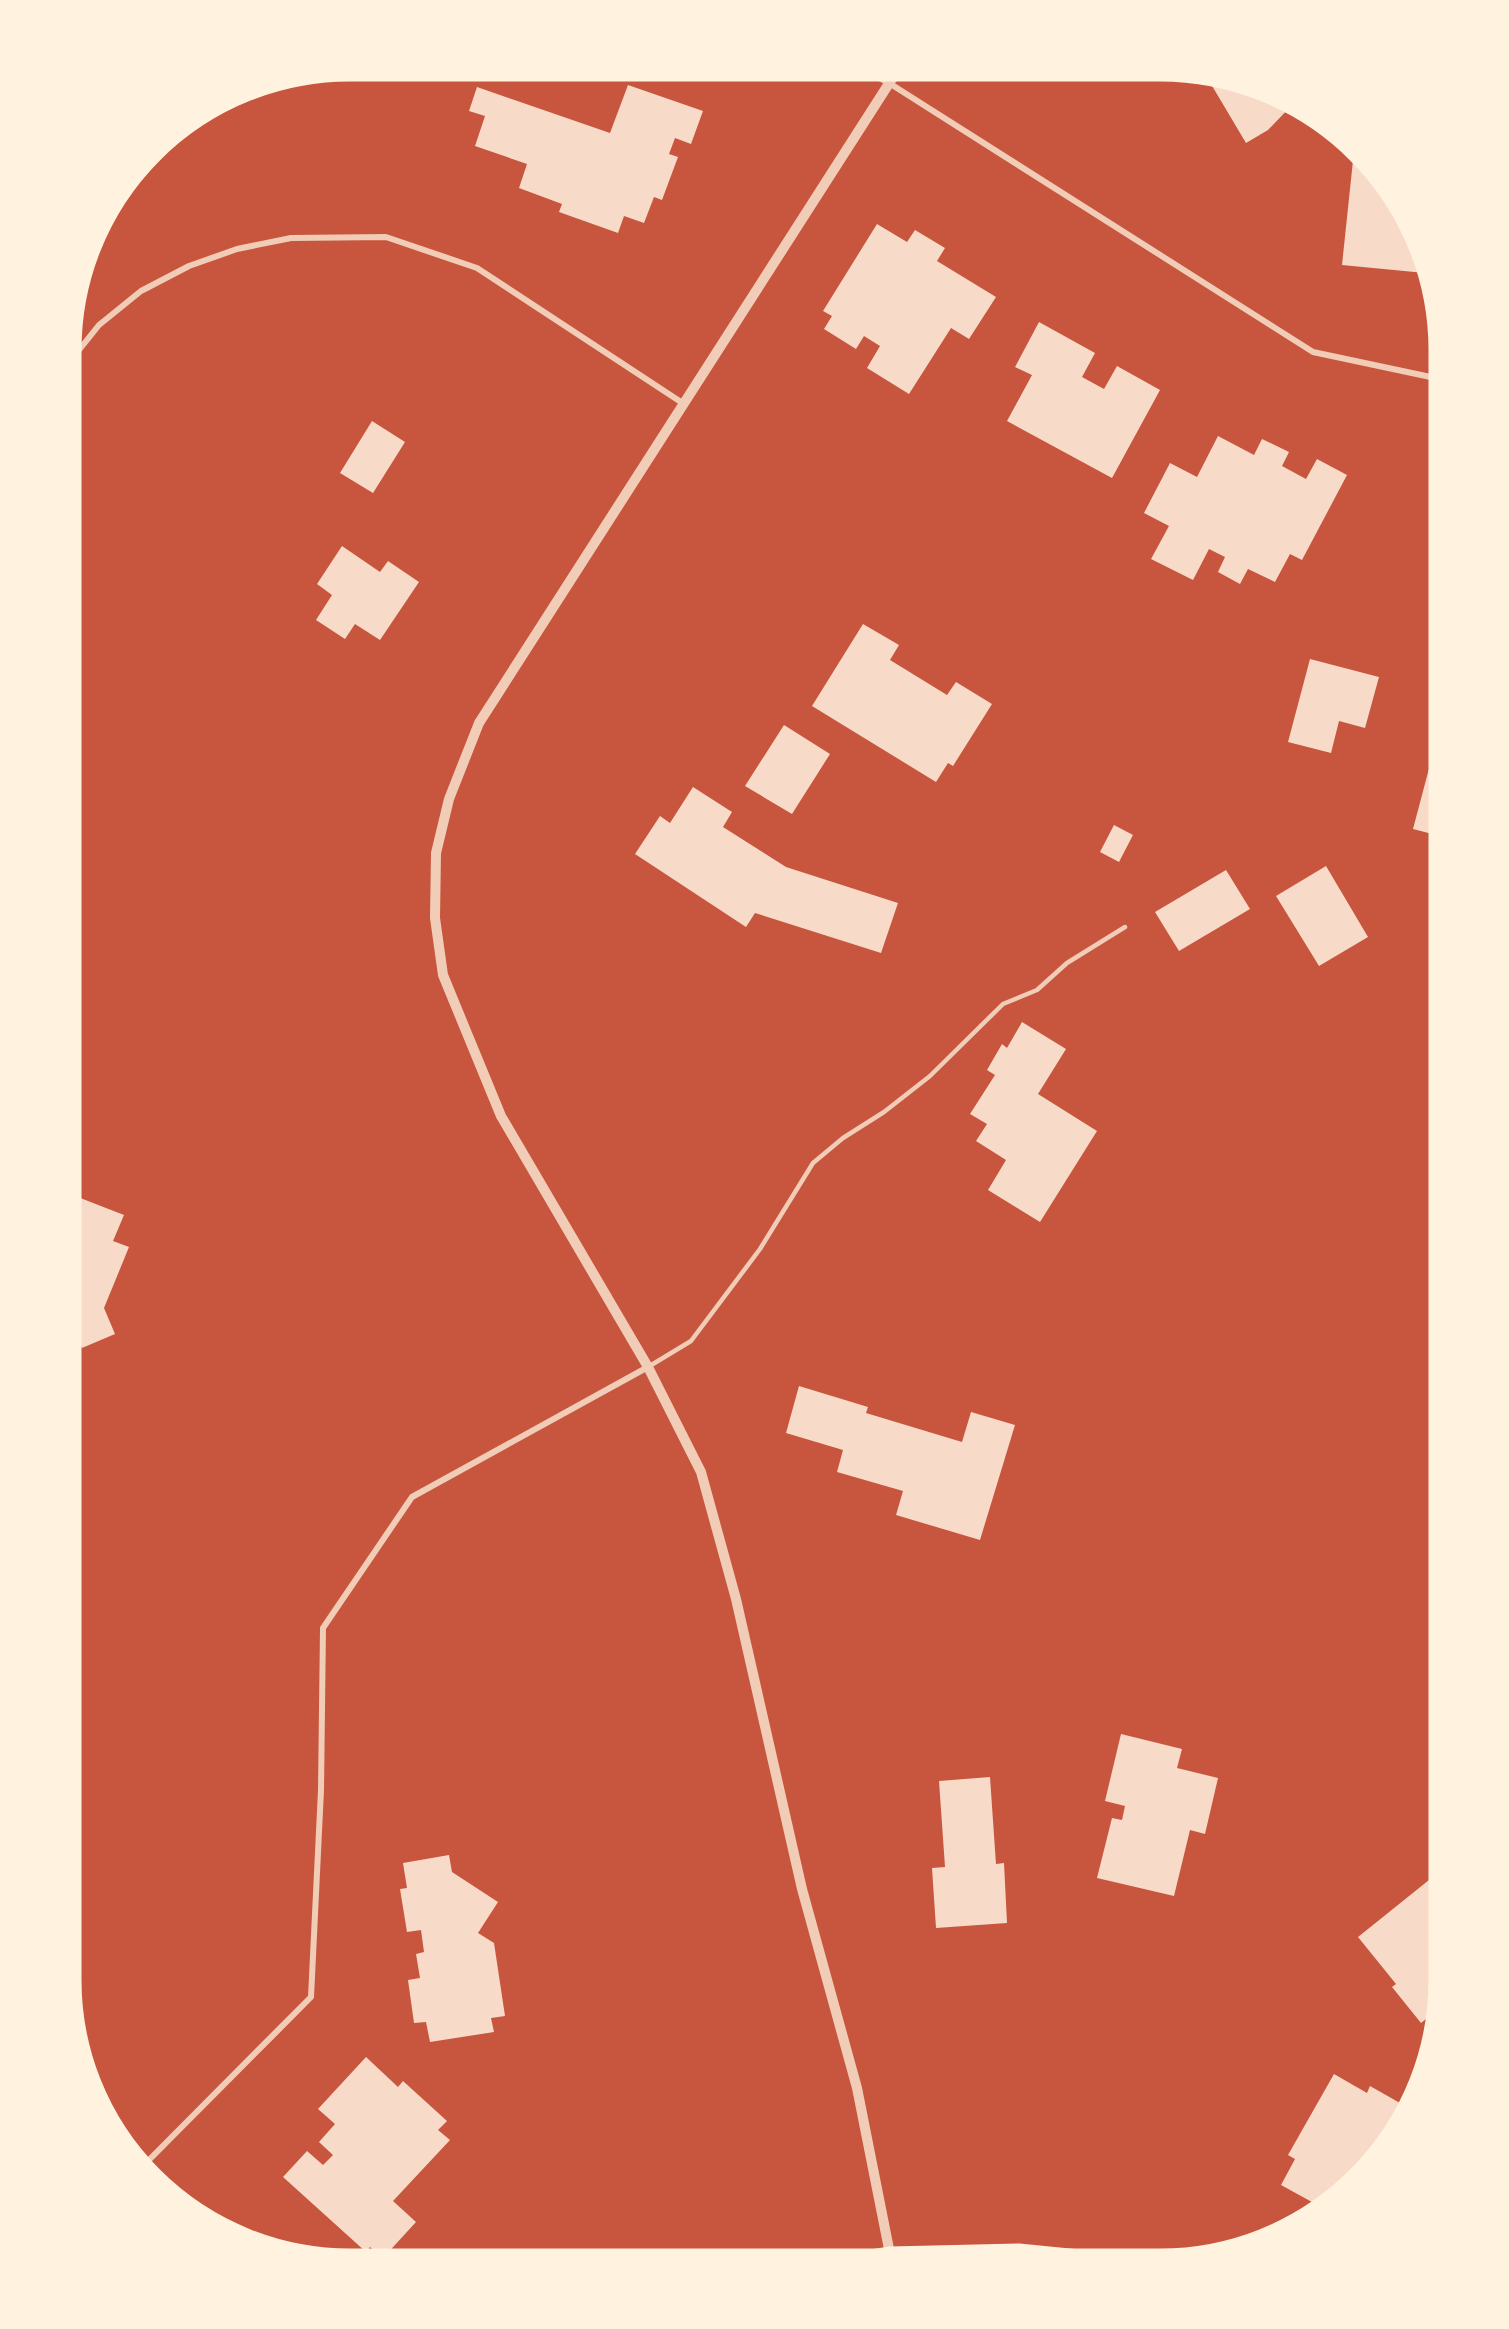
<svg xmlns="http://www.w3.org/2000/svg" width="1509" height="2329" viewBox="0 0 1509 2329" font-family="'Open Sans',sans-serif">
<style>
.building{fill:#f7dbc8}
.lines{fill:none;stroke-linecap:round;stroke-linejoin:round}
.service{stroke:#f1ccb7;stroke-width:4.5}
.minor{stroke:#f1ccb7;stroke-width:6}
.tertiary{stroke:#f1ccb7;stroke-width:10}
.primary{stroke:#fff3e0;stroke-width:15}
.rim{fill:none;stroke:#fff3e0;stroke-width:3}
</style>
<rect width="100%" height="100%" fill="#c8553d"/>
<!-- building -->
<path class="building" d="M1205,74L1267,90L1292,105L1268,130L1246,143Z
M628,85L703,111L691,144L675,138L669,154L678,157L662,200L654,197L644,223L624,216L618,233L559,212L562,204L519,188L527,164L475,146L485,116L469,111L477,87L610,133Z
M1354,151L1382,178L1419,242L1425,273L1342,265Z
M877,224L907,242L915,230L945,248L937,261L996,297L969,339L951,328L909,394L867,368L880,346L864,336L856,349L824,329L832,316L823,311Z
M1039,322L1095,353L1082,377L1104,389L1117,366L1160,390L1112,478L1007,421L1032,375L1015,367Z
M372,421L405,442L373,493L340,473Z
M1218,436L1254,455L1262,439L1289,452L1282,466L1306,479L1317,459L1347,475L1302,560L1290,554L1275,582L1248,569L1240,584L1218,572L1225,557L1209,549L1193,580L1151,559L1169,526L1144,513L1170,463L1197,477Z
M342,546L380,572L388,561L419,582L380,640L355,624L345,639L316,620L332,595L317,584Z
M863,624L899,645L890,660L947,695L956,682L992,704L953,766L948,763L936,782L812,706Z
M1310,659L1379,677L1365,728L1339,721L1331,753L1288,742Z
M784,725L830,754L792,814L745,786Z
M1440,727V836L1413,829Z
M693,787L732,812L723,827L786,867L898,903L881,953L755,913L746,927L635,854L660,816L670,823Z
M1114,825L1133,835L1119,862L1100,852Z
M1326,866L1368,937L1319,966L1276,896Z
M1226,870L1250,909L1179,951L1155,912Z
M1022,1022L1066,1049L1038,1094L1097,1131L1040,1222L988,1190L1006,1160L976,1141L987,1124L970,1114L995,1075L987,1070L1002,1044L1007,1048Z
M70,1194L124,1215L113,1241L129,1247L104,1308L115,1334L82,1348L74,1331L70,1332Z
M799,1386L868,1407L866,1413L962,1442L971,1412L1015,1425L980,1540L896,1515L903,1491L837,1472L843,1450L786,1433Z
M1121,1734L1182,1749L1177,1768L1218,1778L1205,1834L1190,1830L1174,1896L1097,1878L1112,1818L1122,1820L1125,1806L1105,1801Z
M990,1777L996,1864L1004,1863L1007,1923L936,1928L932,1868L945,1867L939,1781Z
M449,1855L452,1872L498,1902L478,1933L494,1943L505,2016L491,2018L494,2032L430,2042L426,2022L414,2023L408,1980L420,1978L416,1954L424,1952L421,1930L407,1932L400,1889L407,1888L403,1863Z
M1439,1872V1998L1437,2010L1421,2023L1392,1987L1396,1984L1358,1937Z
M366,2057L398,2087L403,2081L447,2121L438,2130L450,2140L393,2201L416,2222L383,2258L370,2247L366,2252L283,2177L307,2151L323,2165L333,2155L319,2142L335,2124L318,2109Z
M1334,2074L1367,2093L1370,2086L1407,2107L1393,2136L1344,2187L1340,2184L1330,2202L1321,2207L1281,2185L1295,2159L1288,2155Z"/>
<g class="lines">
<!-- service -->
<path class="service" d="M648,1367L691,1341L760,1249L813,1163L843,1138L884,1112L930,1076L1003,1004L1037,990L1067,963L1125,927"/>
<!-- minor -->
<path class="minor" d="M865,70L889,83L1313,352L1440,379
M71,360L99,325L141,291L189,266L237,249L291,238L386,237L477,268L684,404
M143,2166L311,1997L321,1790L323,1628L412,1497L648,1367"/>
<!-- tertiary -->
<path class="tertiary" d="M890,2254L857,2088L802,1889L736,1599L701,1472L648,1367L501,1116L443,975L435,918L436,853L449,799L479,723L897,71"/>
<!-- primary -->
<path class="primary" d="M860,2259L890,2254L1019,2251L1109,2260"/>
</g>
<!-- crop -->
<path d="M0 0H1509V2329H0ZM350 80H1160A270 270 0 0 1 1430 350V1980A270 270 0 0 1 1160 2250H350A270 270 0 0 1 80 1980V350A270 270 0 0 1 350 80Z" fill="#fff3e0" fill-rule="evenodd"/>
<path class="rim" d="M350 80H1160A270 270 0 0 1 1430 350V1980A270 270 0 0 1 1160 2250H350A270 270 0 0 1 80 1980V350A270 270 0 0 1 350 80Z"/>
</svg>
